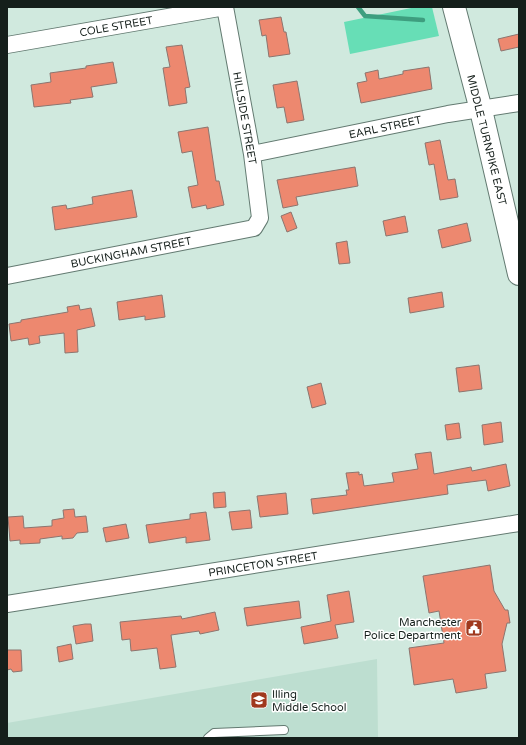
<svg xmlns="http://www.w3.org/2000/svg" width="526" height="745" viewBox="0 0 526 745" font-family="'Varela Round',sans-serif">
<style>
.built{fill:#bdded0}
.green{fill:#67deb6}
.lines{fill:none;stroke-linecap:round;stroke-linejoin:round}
.stream{stroke:#3e9e7f;stroke-width:4.5}
.building{fill:#ed886f;stroke:#8c756f}
.service-casing{stroke:#637a71;stroke-width:10}
.minor-casing{stroke:#637a71;stroke-width:18}
.secondary-casing{stroke:#637a71;stroke-width:24}
.service{stroke:#fff;stroke-width:8}
.minor{stroke:#fff;stroke-width:16}
.secondary{stroke:#fff;stroke-width:22}
.labels{text-anchor:middle;stroke-width:3;stroke-linejoin:round;paint-order:stroke}
.street-label{font-size:11px;fill:#151f1b;stroke:#fff}
.poi-label{font-size:11px;fill:#151f1b;stroke:#fff;text-anchor:end}
</style>
<rect width="100%" height="100%" fill="#d0e9de"/>
<!-- built -->
<path class="built" d="M377,659L378,738H7V723Z"/>
<!-- green -->
<path class="green" d="M416,7H432L439,36L350,54L344,22Z"/>
<g class="lines">
<!-- stream -->
<path class="stream" d="M358,7L365,16L423,20"/>
</g>
<!-- building -->
<path class="building" d="M281,17L284,32H286L290,54L269,57L266,35L262,36L259,20Z
M519,34V47L501,51L498,39Z
M182,45L190,87L185,88L187,103L169,106L163,68L170,67L166,47Z
M113,62L117,83L91,87L93,97L70,100L71,103L34,107L31,85L51,82L50,73L86,68V66Z
M429,67L432,89L361,103L357,83L367,81L365,73L378,70L379,79L403,74V71Z
M297,81L304,120L287,123L284,107L277,108L273,85Z
M208,127L216,181H219L224,205L207,209L206,205L192,208L188,187L198,185L192,151L182,153L178,132Z
M440,140L448,180L455,179L458,197L440,200L434,164L429,165L425,143Z
M355,167L358,186L296,197L298,205L283,208L277,180Z
M132,190L137,217L55,230L52,207L66,205L67,209L93,204L92,197Z
M291,212L297,228L287,232L281,216Z
M405,216L408,232L386,236L383,221Z
M467,223L471,241L442,248L438,230Z
M347,241L350,263L339,264L336,243Z
M442,292L444,307L410,313L408,298Z
M162,295L165,317L145,320V316L119,320L117,302Z
M79,305L80,310L91,308L95,326L77,330L78,352L65,353L64,333L39,336L40,343L29,345L28,338L11,341L9,324L21,322V320L68,312L67,307Z
M479,365L482,389L459,392L456,368Z
M321,383L326,404L312,408L307,387Z
M501,422L503,442L484,445L482,425Z
M459,423L461,438L447,440L445,425Z
M431,452L434,474L471,467L472,471L506,464L510,486L488,491L486,480L447,485L448,494L313,514L311,499L347,495L346,490H349L346,473L359,472V475L362,474L364,486L394,482L392,473L418,469L415,454Z
M225,492L226,507L214,508L213,493Z
M286,493L288,514L260,517L257,496Z
M74,509L75,517L86,516L88,532L77,533L73,538L62,539V536L40,539V543L20,544V540L10,541L8,517L23,516L24,528L52,526V520L64,518L63,510Z
M250,510L252,528L232,530L229,512Z
M206,512L210,540L186,543V537L149,543L146,525L190,519V514Z
M126,524L129,538L106,542L103,528Z
M490,565L494,591L505,610H508L510,623H507L502,644L506,671L485,674L487,688L456,693L453,679L414,685L409,648L444,643L439,611L429,613L423,576Z
M349,591L354,622L335,625L338,638L304,644L301,627L331,621L327,595Z
M299,601L301,618L247,626L244,608Z
M215,612L219,630L200,634L199,631L171,635L176,667L160,669L157,648L131,651L130,639L122,640L120,622L181,616L182,619Z
M85,624H91L93,641L76,644L73,626Z
M71,644L73,659L59,662L57,647Z
M7,650H21L22,671L13,672L11,669L7,670Z"/>
<g class="lines">
<!-- service casing -->
<g class="service-casing">
<path id="service" d="M208,738L214,733L284,730"/>
</g>
<!-- minor casing -->
<g class="minor-casing">
<path id="minor" d="M7,45L225,7
M252,154L448,114L519,103
M7,276L254,228L260,218L252,154L225,7
M7,604L519,523"/>
</g>
<!-- secondary casing -->
<g class="secondary-casing">
<path id="secondary" d="M454,7L481,110L519,274"/>
</g>
<!-- service -->
<use href="#service" class="service"/>
<!-- minor -->
<use href="#minor" class="minor"/>
<!-- secondary -->
<use href="#secondary" class="secondary"/>
</g>
<!-- icons -->
<defs>
<g id="civic-square" transform="scale(0.9)"><rect x="-9" y="-9" width="18" height="18" rx="4" fill="#a0381d" stroke="#fff"/><path d="M-.6-6.5H3V-4.5H.6V-3L4-1V1h2V6H-6V1h2V-1L-.6-3ZM-1.2 2.5V6h2.4V2.5Z" fill="#fff"/></g>
<g id="school-square" transform="scale(0.9)"><rect x="-9" y="-9" width="18" height="18" rx="4" fill="#a0381d" stroke="#fff"/><path d="M0-5L7-2L0 1L-7-2ZM-4 1L0 2.5L4 1V4Q0 6-4 4Z" fill="#fff"/></g>
</defs>
<g fill-rule="evenodd">
<use href="#civic-square" x="474" y="628"/>
<use href="#school-square" x="259" y="700"/>
</g>
<g class="labels">
<!-- street labels -->
<g class="street-label">
<text transform="translate(116 26) rotate(-10)" y="4">COLE STREET</text>
<text transform="translate(245 118) rotate(80)" y="4">HILLSIDE STREET</text>
<text transform="translate(385 127) rotate(-12)" y="4">EARL STREET</text>
<text transform="translate(487 140) rotate(76)" y="4">MIDDLE TURNPIKE EAST</text>
<text transform="translate(131 252) rotate(-11)" y="4">BUCKINGHAM STREET</text>
<text transform="translate(263 564) rotate(-9)" y="4">PRINCETON STREET</text>
</g>
<!-- poi labels -->
<g class="poi-label">
<text x="461" y="626">Manchester<tspan x="461" dy="13">Police Department</tspan></text>
<text x="272" y="698" text-anchor="start">Illing<tspan x="272" dy="13">Middle School</tspan></text>
</g>
</g>
<!-- border -->
<rect width="526" height="745" fill="none" stroke="#151f1b" stroke-width="16"/>
</svg>
